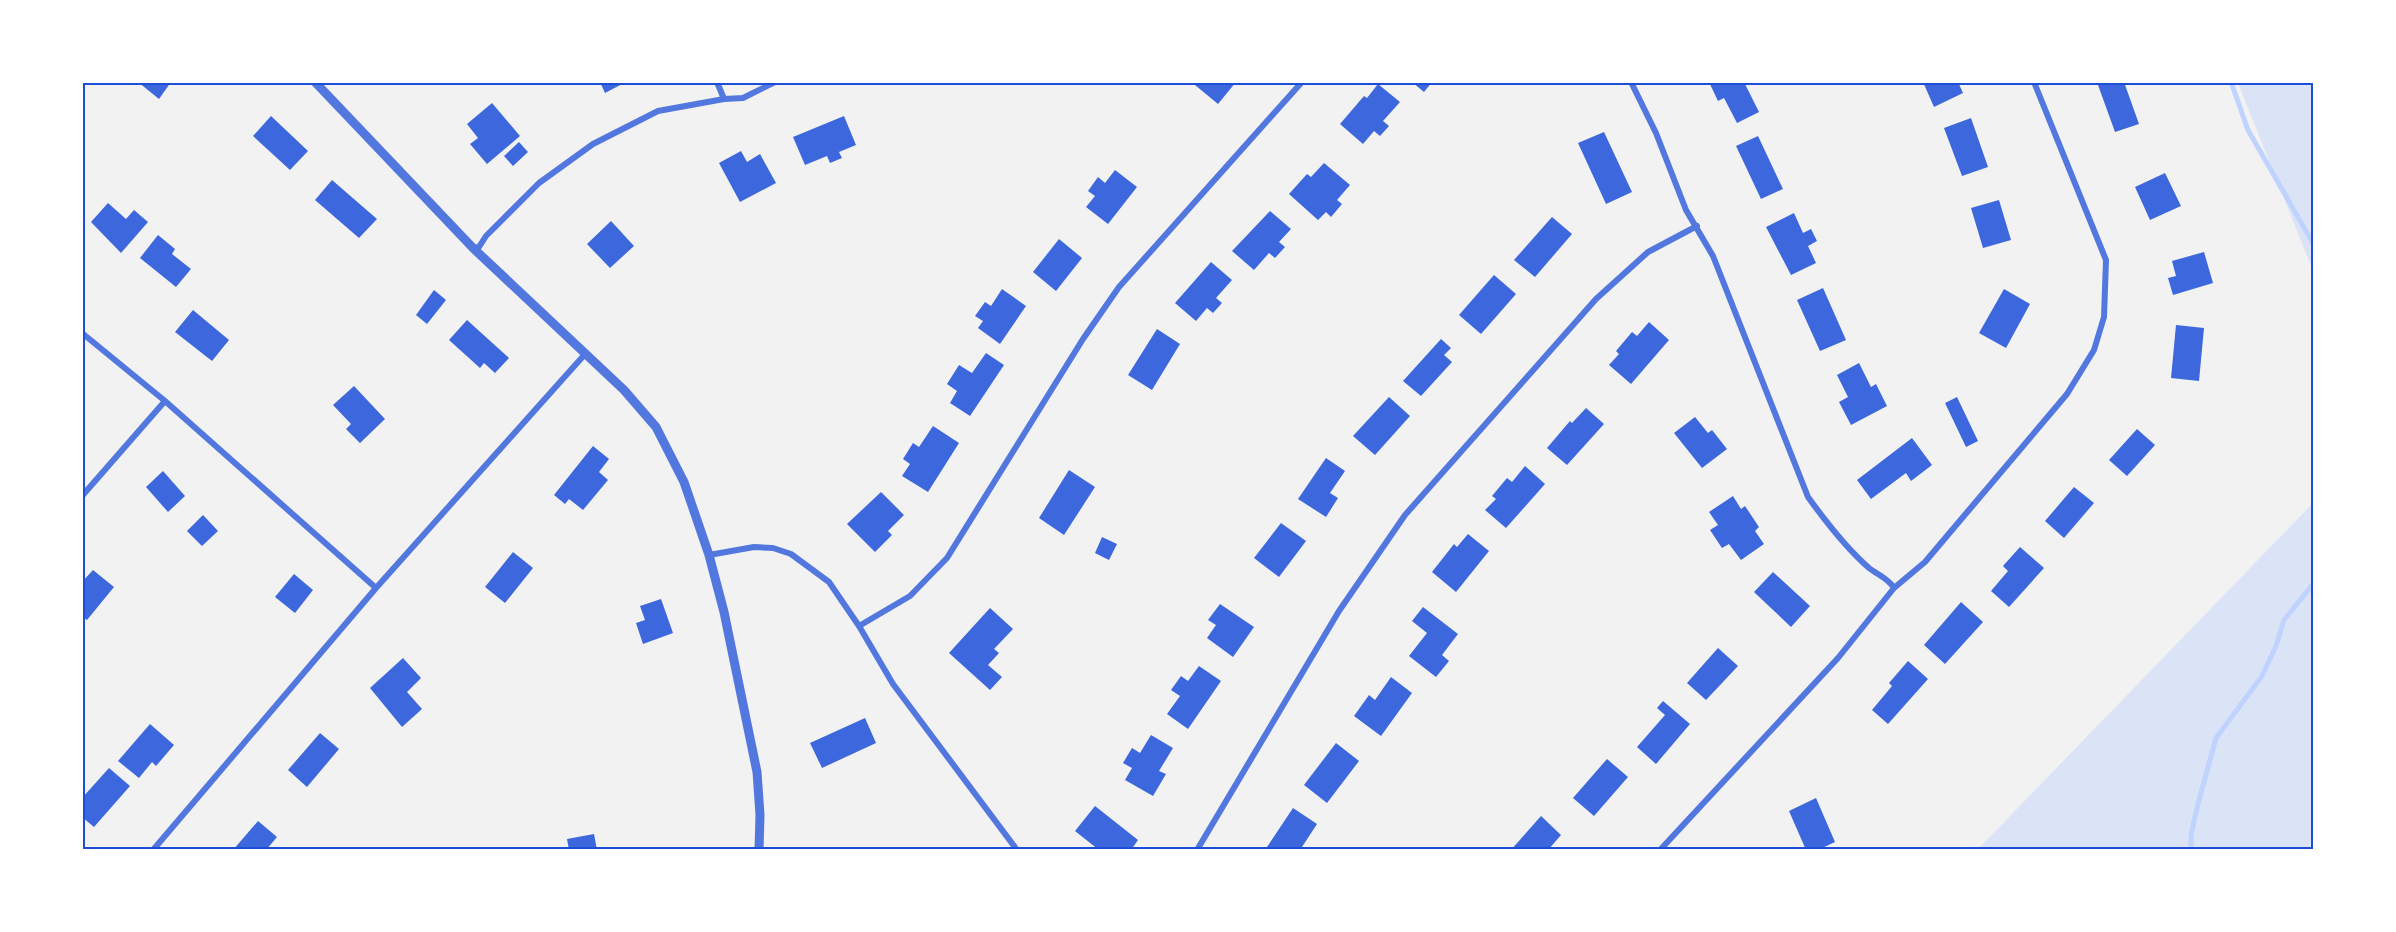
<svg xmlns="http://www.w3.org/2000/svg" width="2396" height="932" viewBox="0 0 2396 932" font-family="Karla,sans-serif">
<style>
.green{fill:#dbe4f7}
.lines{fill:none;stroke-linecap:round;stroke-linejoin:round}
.stream{stroke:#bfd3fe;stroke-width:5}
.building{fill:#3d67dc}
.minor{stroke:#5277de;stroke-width:6}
.tertiary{stroke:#5277de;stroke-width:9}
.neatline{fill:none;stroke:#1d4ed8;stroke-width:2}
</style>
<rect width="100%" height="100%" fill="#f2f2f2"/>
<!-- green -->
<path class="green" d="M2238,83H2313V271Z
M2313,503V849H1978Z"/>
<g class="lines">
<!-- stream -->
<path class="stream" d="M2231,82L2248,130L2314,245
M2191,850V835L2198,804L2216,738L2262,676L2276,646L2284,620L2314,583"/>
</g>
<!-- building -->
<path class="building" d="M138,82H171L159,99Z
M600,82H626L605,93Z
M1197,82H1236L1218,104L1195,85Z
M1412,82H1432L1424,92Z
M1709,82H1744L1759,112L1737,123L1724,98L1718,101Z
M1923,82H1958L1963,93L1934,107Z
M2106,82H2124L2139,124L2115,132L2098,85Z
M1378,84L1400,102L1383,121L1389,126L1380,136L1374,131L1363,144L1340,124L1364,96L1367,98Z
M492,103L520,136L487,164L470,144L478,138L467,124Z
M271,116L308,151L290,170L253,136Z
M844,116L856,145L839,152L842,158L830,163L827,156L805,165L793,137Z
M1971,118L1988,167L1962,176L1944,128Z
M1604,132L1632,192L1606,204L1578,143Z
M1758,136L1783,189L1761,199L1736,146Z
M519,142L528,152L513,166L504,156Z
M741,151L747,162L760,154L776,183L740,202L719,163Z
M1324,163L1350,185L1337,200L1342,204L1331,217L1326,212L1318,220L1289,194L1307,174L1311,177Z
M1115,170L1137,187L1108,224L1086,207L1095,196L1088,191L1098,177L1105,183Z
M2165,173L2181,206L2150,220L2135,187Z
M332,180L377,219L359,238L315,200Z
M1999,200L2011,240L1983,248L1971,208Z
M108,203L126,219L134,210L148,222L121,253L91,222Z
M1270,211L1291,229L1279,242L1285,247L1275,258L1269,253L1254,270L1232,251Z
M1794,213L1803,233L1811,229L1817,241L1808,246L1816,263L1791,275L1766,227Z
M1552,217L1572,234L1535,277L1514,260Z
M611,221L634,246L610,268L587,244Z
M158,235L175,249L172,254L191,269L176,287L140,258Z
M1059,239L1082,258L1056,291L1033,272Z
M2204,252L2213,283L2173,295L2168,278L2176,276L2172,261Z
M1211,262L1232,280L1216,298L1222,303L1213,313L1207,308L1196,321L1175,303Z
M1494,275L1516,294L1481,334L1459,315Z
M1823,288L1846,340L1820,351L1797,300Z
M1002,289L1026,306L1000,344L978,328L983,321L975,316L985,302L991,306Z
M2004,289L2030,304L2006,348L1979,333Z
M434,290L446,300L427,324L416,315Z
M193,310L229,340L212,361L175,332Z
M467,320L509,358L495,373L484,363L480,368L449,340Z
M1649,322L1669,340L1631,384L1609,365L1619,354L1616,351L1632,332L1637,336Z
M2176,325L2204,328L2199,381L2171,378Z
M1157,329L1180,344L1152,390L1128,375Z
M1441,339L1451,348L1444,355L1452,362L1421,396L1403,381Z
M986,353L1004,365L970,416L950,403L957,391L947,384L959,365L972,373Z
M1859,363L1871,387L1876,384L1887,406L1851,425L1839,402L1848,397L1837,375Z
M354,386L385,419L360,443L346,429L351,424L333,405Z
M1389,397L1410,416L1375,455L1353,436Z
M1957,397L1978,441L1966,447L1945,403Z
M1586,408L1604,424L1567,465L1547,448L1570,421L1572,423Z
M1695,417L1708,433L1712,430L1727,449L1702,468L1674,433Z
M933,426L959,443L928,492L902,476L910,464L903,459L913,443L919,447Z
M2137,429L2155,445L2127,476L2109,460Z
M1912,438L1932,465L1911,481L1906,473L1871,499L1857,480Z
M593,446L609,459L599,472L608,480L583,510L569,499L565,504L554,495Z
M1326,458L1345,471L1330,493L1338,498L1326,517L1298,499Z
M1525,466L1545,484L1506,528L1485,510L1496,499L1492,496L1507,478L1512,482Z
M1069,470L1095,487L1064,535L1039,518Z
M163,471L185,496L168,512L146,487Z
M2074,487L2094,503L2064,538L2045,521Z
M881,492L904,515L888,531L892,535L875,552L847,524Z
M1733,496L1741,509L1745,506L1759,527L1755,531L1764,544L1741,560L1729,544L1722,548L1710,530L1718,525L1709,512Z
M203,515L218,531L202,546L187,531Z
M1281,523L1306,541L1279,577L1254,558Z
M1468,534L1489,551L1456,592L1432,572L1454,544L1457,547Z
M1102,537L1117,544L1109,560L1095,553Z
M2020,547L2044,568L2009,607L1991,591L2008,571L2003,566Z
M513,552L533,568L505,603L485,587Z
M93,570L114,587L87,620L82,617V582Z
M1773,572L1810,606L1791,627L1754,592Z
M294,574L313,590L295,613L275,597Z
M661,599L673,633L643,644L636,623L645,620L640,606Z
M1961,602L1983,622L1945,664L1924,645Z
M1220,604L1254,627L1233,657L1207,638L1216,625L1208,620Z
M1423,607L1458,634L1442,655L1449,661L1436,677L1409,656L1427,633L1412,621Z
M990,608L1013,629L994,649L999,653L988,665L1002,677L990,690L949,653Z
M1718,648L1738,666L1706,700L1687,683Z
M403,658L421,678L407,692L422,709L402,727L370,688Z
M1908,661L1928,679L1888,724L1872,710L1892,686L1889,683Z
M1199,666L1221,681L1188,729L1167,714L1180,696L1171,690L1181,676L1188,681Z
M1391,677L1412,693L1381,736L1354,716L1369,695L1375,700Z
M1663,701L1690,724L1656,764L1637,747L1665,715L1657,708Z
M865,718L876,743L822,768L810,743Z
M150,724L174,745L156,766L152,762L139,778L118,761Z
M320,733L339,749L307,787L288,770Z
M1151,735L1173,748L1159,771L1166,774L1153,796L1125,780L1132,768L1123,763L1132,748L1140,753Z
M1336,743L1359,761L1327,803L1304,785Z
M1607,759L1628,777L1594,816L1573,798Z
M109,768L130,786L94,827L82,817V798Z
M1816,798L1835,842L1818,850H1806L1789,811Z
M1095,806L1138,840L1131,850H1099L1075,831Z
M1293,808L1317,824L1300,850H1265Z
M1541,816L1561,835L1548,850H1511Z
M258,821L277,837L266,850H233Z
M594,834L597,850H569L567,839Z"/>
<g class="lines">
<!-- minor -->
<path class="minor" d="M717,82L724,99
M1631,82L1656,133L1686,210L1713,256L1808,497C1826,522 1846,548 1869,568C1878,575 1888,578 1894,588
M473,248L479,247L486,236L539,183L593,144L658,111L724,99L743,98L775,82
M82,333L165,401L376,588
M82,496L165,401
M709,555L754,547L773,548L791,554L829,582L859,626L893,684L1017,850
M859,626L910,596L947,558L1083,339L1119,287L1302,82
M153,850L376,588L586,353
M1197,850L1339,611L1405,515L1596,299L1648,252L1697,226
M1660,850L1838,658L1894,588L1925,562L2067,394L2094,350L2104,317L2106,260L2034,82"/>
<!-- tertiary -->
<path class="tertiary" d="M315,82L473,248L624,390L656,427L684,482L709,555L724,612L757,772L760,815L759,850"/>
</g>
<!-- border -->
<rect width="2396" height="932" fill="none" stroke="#ffffff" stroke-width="168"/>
<rect x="84" y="84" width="2228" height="764" class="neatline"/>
</svg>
